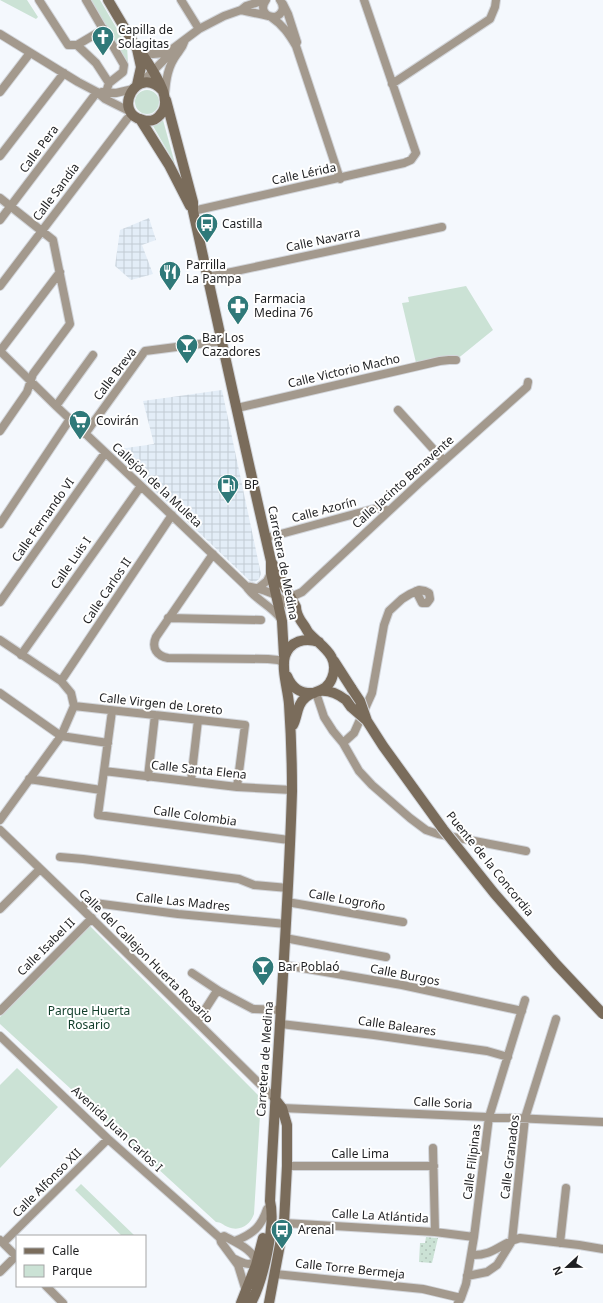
<svg xmlns="http://www.w3.org/2000/svg" width="603" height="1303" viewBox="0 0 603 1303" font-family="'Noto Sans',sans-serif">
<style>
.industrial{fill:url(#industrial-grid)}
.green{fill:#cbe2d5}
.garden{fill:url(#garden-dots)}
.lines{fill:none;stroke-linecap:round;stroke-linejoin:round}
.street-casing{stroke:#d2d5da;stroke-width:10}
.secondary-casing{stroke:#d2d5da;stroke-width:12}
.street{stroke:#a3998d;stroke-width:8}
.secondary{stroke:#7a6c5b;stroke-width:10}
.secondary-bridge-casing{stroke:#d2d5da;stroke-width:12;stroke-linecap:butt}
.secondary-bridge{stroke:#7a6c5b;stroke-width:10}
.labels{text-anchor:middle;stroke-width:4;stroke-linejoin:round;paint-order:stroke}
.poi-label{font-size:12px;fill:#1e1f21;stroke:#fff;text-anchor:start}
.street-label{font-size:12px;fill:#1e1f21;stroke:#fff}
.park-label{font-size:12px;fill:#113e2a;stroke:#fff}
</style>
<defs>
<pattern id="industrial-grid" width="8" height="8" patternUnits="userSpaceOnUse"><rect width="8" height="8" fill="#e3edf7"/><path d="M0 4h8M4 0v8" fill="none" stroke="#c2cbd3"/></pattern>
<pattern id="garden-dots" width="8" height="8" patternUnits="userSpaceOnUse"><rect width="8" height="8" fill="#cbe2d5"/><path d="M2 2h.1M6 6h.1" fill="none" stroke="#aec1b7" stroke-width="1.8" stroke-linecap="round"/></pattern>
</defs>
<rect width="100%" height="100%" fill="#f4f8fd"/>
<!-- industrial -->
<path class="industrial" d="M149,218L156,240L142,245L153,274L131,280L115,266L120,230Z
M222,390L261,574L259,579L255,582L250,581L112,450L154,444L143,401Z"/>
<!-- green -->
<path class="green" d="M0,0H27L38,17L36,19Z
M90,0H100L127,46L128,63Z
M135 102a12 12 0 1 1 24 0a12 12 0 1 1-24 0Z
M163,120L175,164L153,126Z
M466,286L493,330L456,360L417,367L402,303L409,302L408,297Z
M89,925L261,1098L254,1214C250,1225 240,1232 228,1227C223,1225 221,1222 216,1222L0,1024V1017Z
M17,1068L58,1107L0,1168V1085Z
M81,1184L134,1235V1236H122L75,1190Z"/>
<!-- garden -->
<path class="garden" d="M426,1237L438,1238L432,1263L419,1262L420,1243H425Z"/>
<g class="lines">
<!-- street casing -->
<g class="street-casing">
<path id="street" d="M39,0L68,45H77L104,29
M86,0L124,65L123,72L109,83L106,92
M181,0L199,29
M266,0C260,8 264,17 275,17C283,14 285,7 280,0
M283,4L288,14L297,42
M241,10C250,13 259,13 268,16
M271,17C283,25 289,34 296,46L340,179
M0,34L78,82L97,92L105,99L131,112
M77,45L96,63L109,83
M141,52L153,54L165,53L171,50L199,29L224,16L241,10L246,6L265,0
M141,83L167,57L170,51
M392,84L490,19L495,7L496,0
M0,92L30,53
M102,92L116,93L133,89
M165,94C166,79 168,66 177,54C181,49 183,47 185,40
M0,156L64,73
M0,198L53,240L70,324L33,374L27,392L0,431
M193,211L404,163L411,160L416,153L364,0
M0,220L97,92
M208,277L442,227
M0,286L127,119L132,114
M0,351L56,406L141,486L246,586C255,600 271,605 281,619
M0,351L60,272
M56,406L93,355
M237,408L440,361L449,360H456
M398,410L444,461
M85,434L145,351L223,341
M0,524L70,419
M266,538L377,508L383,509L389,511
M213,554L156,637C151,648 157,656 168,658L268,659L278,660L284,663
M246,586C258,588 275,593 284,601C289,605 290,609 296,612
M257,589L267,581L271,573
M291,597L302,592L418,484L527,387L528,382
M0,602L105,453
M168,618L261,620
M0,640L61,681L71,693L74,706
M21,655L141,486
M61,681L172,515
M0,693L61,736L108,743
M316,693L324,717L333,731L343,743L359,771L372,785L410,818L426,830L438,834L526,851
M74,706L245,725L237,787
M112,711L98,815L289,840
M343,743L354,733L372,693L384,625L389,611L402,599L410,594L419,590L425,591L429,593L430,599L427,603H422L416,591
M104,771L237,787L292,790
M148,777L155,715
M29,779L101,790
M191,781L198,720
M0,820L61,736L74,706
M0,830L81,908L275,1099
M60,857L83,859L239,879L254,885L288,888
M287,902L403,922
M81,908L87,902L178,914L286,924
M0,909L40,869
M285,938L386,957
M284,965L402,985L522,1011
M192,973L219,991L253,1009L281,1010
M0,1011L92,918
M197,1022L215,994L219,991
M281,1024L374,1035L487,1051L508,1057
M0,1036L108,1139L220,1238L221,1242L238,1265L246,1291
M282,1108L603,1122
M433,1148L435,1232
M287,1166H434
M284,1223L435,1232L474,1237
M220,1238L224,1236C237,1243 255,1250 258,1266
M0,1240L17,1257
M235,1241C253,1234 261,1227 267,1209
M3,1243L108,1139
M560,1243L566,1188
M471,1255C494,1256 500,1243 520,1238L579,1245L603,1249
M235,1259C244,1264 251,1267 260,1259
M0,1272L16,1256
M275,1274L423,1289L461,1298
M467,1276L487,1272L497,1265L512,1241L525,1118L556,1019
M46,1286L63,1303
M458,1303L461,1298L466,1284L474,1237L489,1117L525,1000"/>
</g>
<!-- secondary casing -->
<g class="secondary-casing">
<path id="secondary" d="M108,0L137,49L141,67L137,85
M137,49L141,52C150,67 176,100 160,115C156,120 150,122 143,120C111,114 137,62 163,91
M166,100L193,202V211C219,328 244,445 271,561V573L282,621L284,656
M140,119L169,165L190,206
M272,563L296,607C296,613 298,616 301,621C304,625 306,628 308,632C320,646 341,655 332,678C327,692 315,690 306,697C296,705 298,716 293,725
M334,661L352,689
M287,676C292,688 300,694 314,693
M320,691C330,690 338,694 346,700
M241,1303L256,1265L263,1238
M251,1303C263,1281 276,1225 270,1201C276,1064 288,928 292,791C292,762 291,733 289,704C288,690 281,669 285,656C290,641 305,637 319,642
M269,1303L284,1223L287,1166V1125L282,1108L275,1099"/>
</g>
<!-- street -->
<use href="#street" class="street"/>
<!-- secondary -->
<use href="#secondary" class="secondary"/>
<!-- secondary-bridge casing -->
<g class="secondary-bridge-casing">
<path id="secondary-bridge" d="M352,689L360,701L367,721L383,746L443,829L494,893L556,964L603,1014
M346,700L351,707L366,720"/>
</g>
<!-- secondary-bridge -->
<use href="#secondary-bridge" class="secondary-bridge"/>
</g>
<!-- icons -->
<defs>
<g id="church-pin" transform="scale(1.15)"><path d="M0 17L-7.5 6A9.5 9.5 0 1 1 7.5 6Z" fill="#2f7979" stroke="#fff"/><path d="M-1.2-6h2.4v3.5h3.3v2.4h-3.3V6h-2.4V-.1h-3.3v-2.4h3.3Z" fill="#fff"/></g>
<g id="bus-pin" transform="scale(1.15)"><path d="M0 17L-7.5 6A9.5 9.5 0 1 1 7.5 6Z" fill="#2f7979" stroke="#fff"/><path d="M-5-6H5V4H4V6H2V4H-2V6H-4V4H-5ZM-3.5-4V0h7V-4ZM-3.5 1.2v1.5H-2V1.2ZM2 1.2v1.5H3.5V1.2Z" fill="#fff"/></g>
<g id="restaurant-pin" transform="scale(1.15)"><path d="M0 17L-7.5 6A9.5 9.5 0 1 1 7.5 6Z" fill="#2f7979" stroke="#fff"/><path d="M-5-6h1v4h1v-4h1v4h1v-4h1v5L-1.5 .5V6h-2V.5L-5-1ZM5-6V6H3V1.5H1.5Q1.5-4 5-6Z" fill="#fff"/></g>
<g id="pharmacy-pin" transform="scale(1.15)"><path d="M0 17L-7.5 6A9.5 9.5 0 1 1 7.5 6Z" fill="#2f7979" stroke="#fff"/><path d="M-2-6h4v4h4v4h-4v4h-4v-4h-4v-4h4Z" fill="#fff"/></g>
<g id="bar-pin" transform="scale(1.15)"><path d="M0 17L-7.5 6A9.5 9.5 0 1 1 7.5 6Z" fill="#2f7979" stroke="#fff"/><path d="M-6-5H6L.8 .8V4.5H3.5V6h-7V4.5H-.8V.8Z" fill="#fff"/></g>
<g id="supermarket-pin" transform="scale(1.15)"><path d="M0 17L-7.5 6A9.5 9.5 0 1 1 7.5 6Z" fill="#2f7979" stroke="#fff"/><path d="M-6-5.5h2.5l.6 2H6L4.5 2H-2.5L-4.4-4H-6ZM-1.5 3.2a1.3 1.3 0 1 0 .1 0ZM3 3.2a1.3 1.3 0 1 0 .1 0Z" fill="#fff"/></g>
<g id="fuel-pin" transform="scale(1.15)"><path d="M0 17L-7.5 6A9.5 9.5 0 1 1 7.5 6Z" fill="#2f7979" stroke="#fff"/><path d="M-5.5-6h7V0h2V4h1.3V-2.5L3-4.5l.8-.8L6-3V5H2.5V1h-1V6h-7ZM-4.2-4.7v3.2H.2V-4.7Z" fill="#fff"/></g>
</defs>
<g fill-rule="evenodd">
<use href="#church-pin" x="103" y="37"/>
<use href="#bus-pin" x="207" y="224"/>
<use href="#restaurant-pin" x="170" y="272"/>
<use href="#pharmacy-pin" x="238" y="306"/>
<use href="#bar-pin" x="187" y="345"/>
<use href="#supermarket-pin" x="80" y="421"/>
<use href="#fuel-pin" x="228" y="485"/>
<use href="#bar-pin" x="263" y="967"/>
<use href="#bus-pin" x="282" y="1230"/>
</g>
<g class="labels">
<!-- poi labels -->
<g class="poi-label">
<text x="118" y="34">Capilla de<tspan x="118" dy="14">Solagitas</tspan></text>
<text x="222" y="228">Castilla</text>
<text x="186" y="269">Parrilla<tspan x="186" dy="14">La Pampa</tspan></text>
<text x="254" y="303">Farmacia<tspan x="254" dy="14">Medina 76</tspan></text>
<text x="202" y="342">Bar Los<tspan x="202" dy="14">Cazadores</tspan></text>
<text x="96" y="425">Covirán</text>
<text x="244" y="489">BP</text>
<text x="278" y="971">Bar Poblaó</text>
<text x="298" y="1234">Arenal</text>
</g>
<!-- street labels -->
<g class="street-label">
<text transform="translate(39 149) rotate(-53)" y="4">Calle Pera</text>
<text transform="translate(304 174) rotate(-12)" y="4">Calle Lérida</text>
<text transform="translate(56 192) rotate(-53)" y="4">Calle Sandía</text>
<text transform="translate(323 240) rotate(-12)" y="4">Calle Navarra</text>
<text transform="translate(344 371) rotate(-13)" y="4">Calle Victorio Macho</text>
<text transform="translate(115 374) rotate(-53)" y="4">Calle Breva</text>
<text transform="translate(403 482) rotate(-42)" y="4">Calle Jacinto Benavente</text>
<text transform="translate(157 485) rotate(43)" y="4">Callejón de la Muleta</text>
<text transform="translate(324 510) rotate(-15)" y="4">Calle Azorín</text>
<text transform="translate(43 520) rotate(-55)" y="4">Calle Fernando VI</text>
<text transform="translate(71 563) rotate(-55)" y="4">Calle Luis I</text>
<text transform="translate(283 563) rotate(79)" y="4">Carretera de Medina</text>
<text transform="translate(107 591) rotate(-56)" y="4">Calle Carlos II</text>
<text transform="translate(161 704) rotate(6)" y="4">Calle Virgen de Loreto</text>
<text transform="translate(199 770) rotate(6)" y="4">Calle Santa Elena</text>
<text transform="translate(195 816) rotate(8)" y="4">Calle Colombia</text>
<text transform="translate(490 864) rotate(51)" y="4">Puente de la Concordia</text>
<text transform="translate(347 900) rotate(10)" y="4">Calle Logroño</text>
<text transform="translate(183 902) rotate(6)" y="4">Calle Las Madres</text>
<text transform="translate(46 947) rotate(-45)" y="4">Calle Isabel II</text>
<text transform="translate(146 956) rotate(45)" y="4">Calle del Callejon Huerta Rosario</text>
<text transform="translate(405 975) rotate(11)" y="4">Calle Burgos</text>
<text transform="translate(397 1026) rotate(8)" y="4">Calle Baleares</text>
<text transform="translate(265 1059) rotate(-86)" y="4">Carretera de Medina</text>
<text transform="translate(443 1103) rotate(3)" y="4">Calle Soria</text>
<text transform="translate(117 1129) rotate(43)" y="4">Avenida Juan Carlos I</text>
<text x="360" y="1158">Calle Lima</text>
<text transform="translate(510 1157) rotate(-83)" y="4">Calle Granados</text>
<text transform="translate(472 1162) rotate(-83)" y="4">Calle Filipinas</text>
<text transform="translate(47 1183) rotate(-45)" y="4">Calle Alfonso XII</text>
<text transform="translate(380 1216) rotate(3)" y="4">Calle La Atlántida</text>
<text transform="translate(350 1269) rotate(6)" y="4">Calle Torre Bermeja</text>
</g>
<!-- park labels -->
<g class="park-label">
<text x="89" y="1015">Parque Huerta<tspan x="89" dy="14">Rosario</tspan></text>
</g>
</g>
<!-- legend -->
<rect x="16" y="1235" width="130" height="52" fill="#ffffff" stroke="#a5a5a6"/>
<rect x="24" y="1248" width="20" height="6" fill="#7a6c5b" stroke="#a5a5a6"/>
<text x="52" y="1255" font-size="12" fill="#1e1f21">Calle</text>
<rect x="24" y="1265" width="20" height="12" fill="#cbe2d5" stroke="#a5a5a6"/>
<text x="52" y="1275" font-size="12" fill="#1e1f21">Parque</text>
<!-- north arrow -->
<g transform="translate(567 1267) rotate(248)" stroke="#ffffff" stroke-width="3" paint-order="stroke">
<path d="M0-3L7 15L0 10L-7 15Z" fill="#1e1f21"/>
<text y="-6" font-size="11" font-weight="bold" text-anchor="middle" fill="#1e1f21">N</text>
</g>
</svg>
